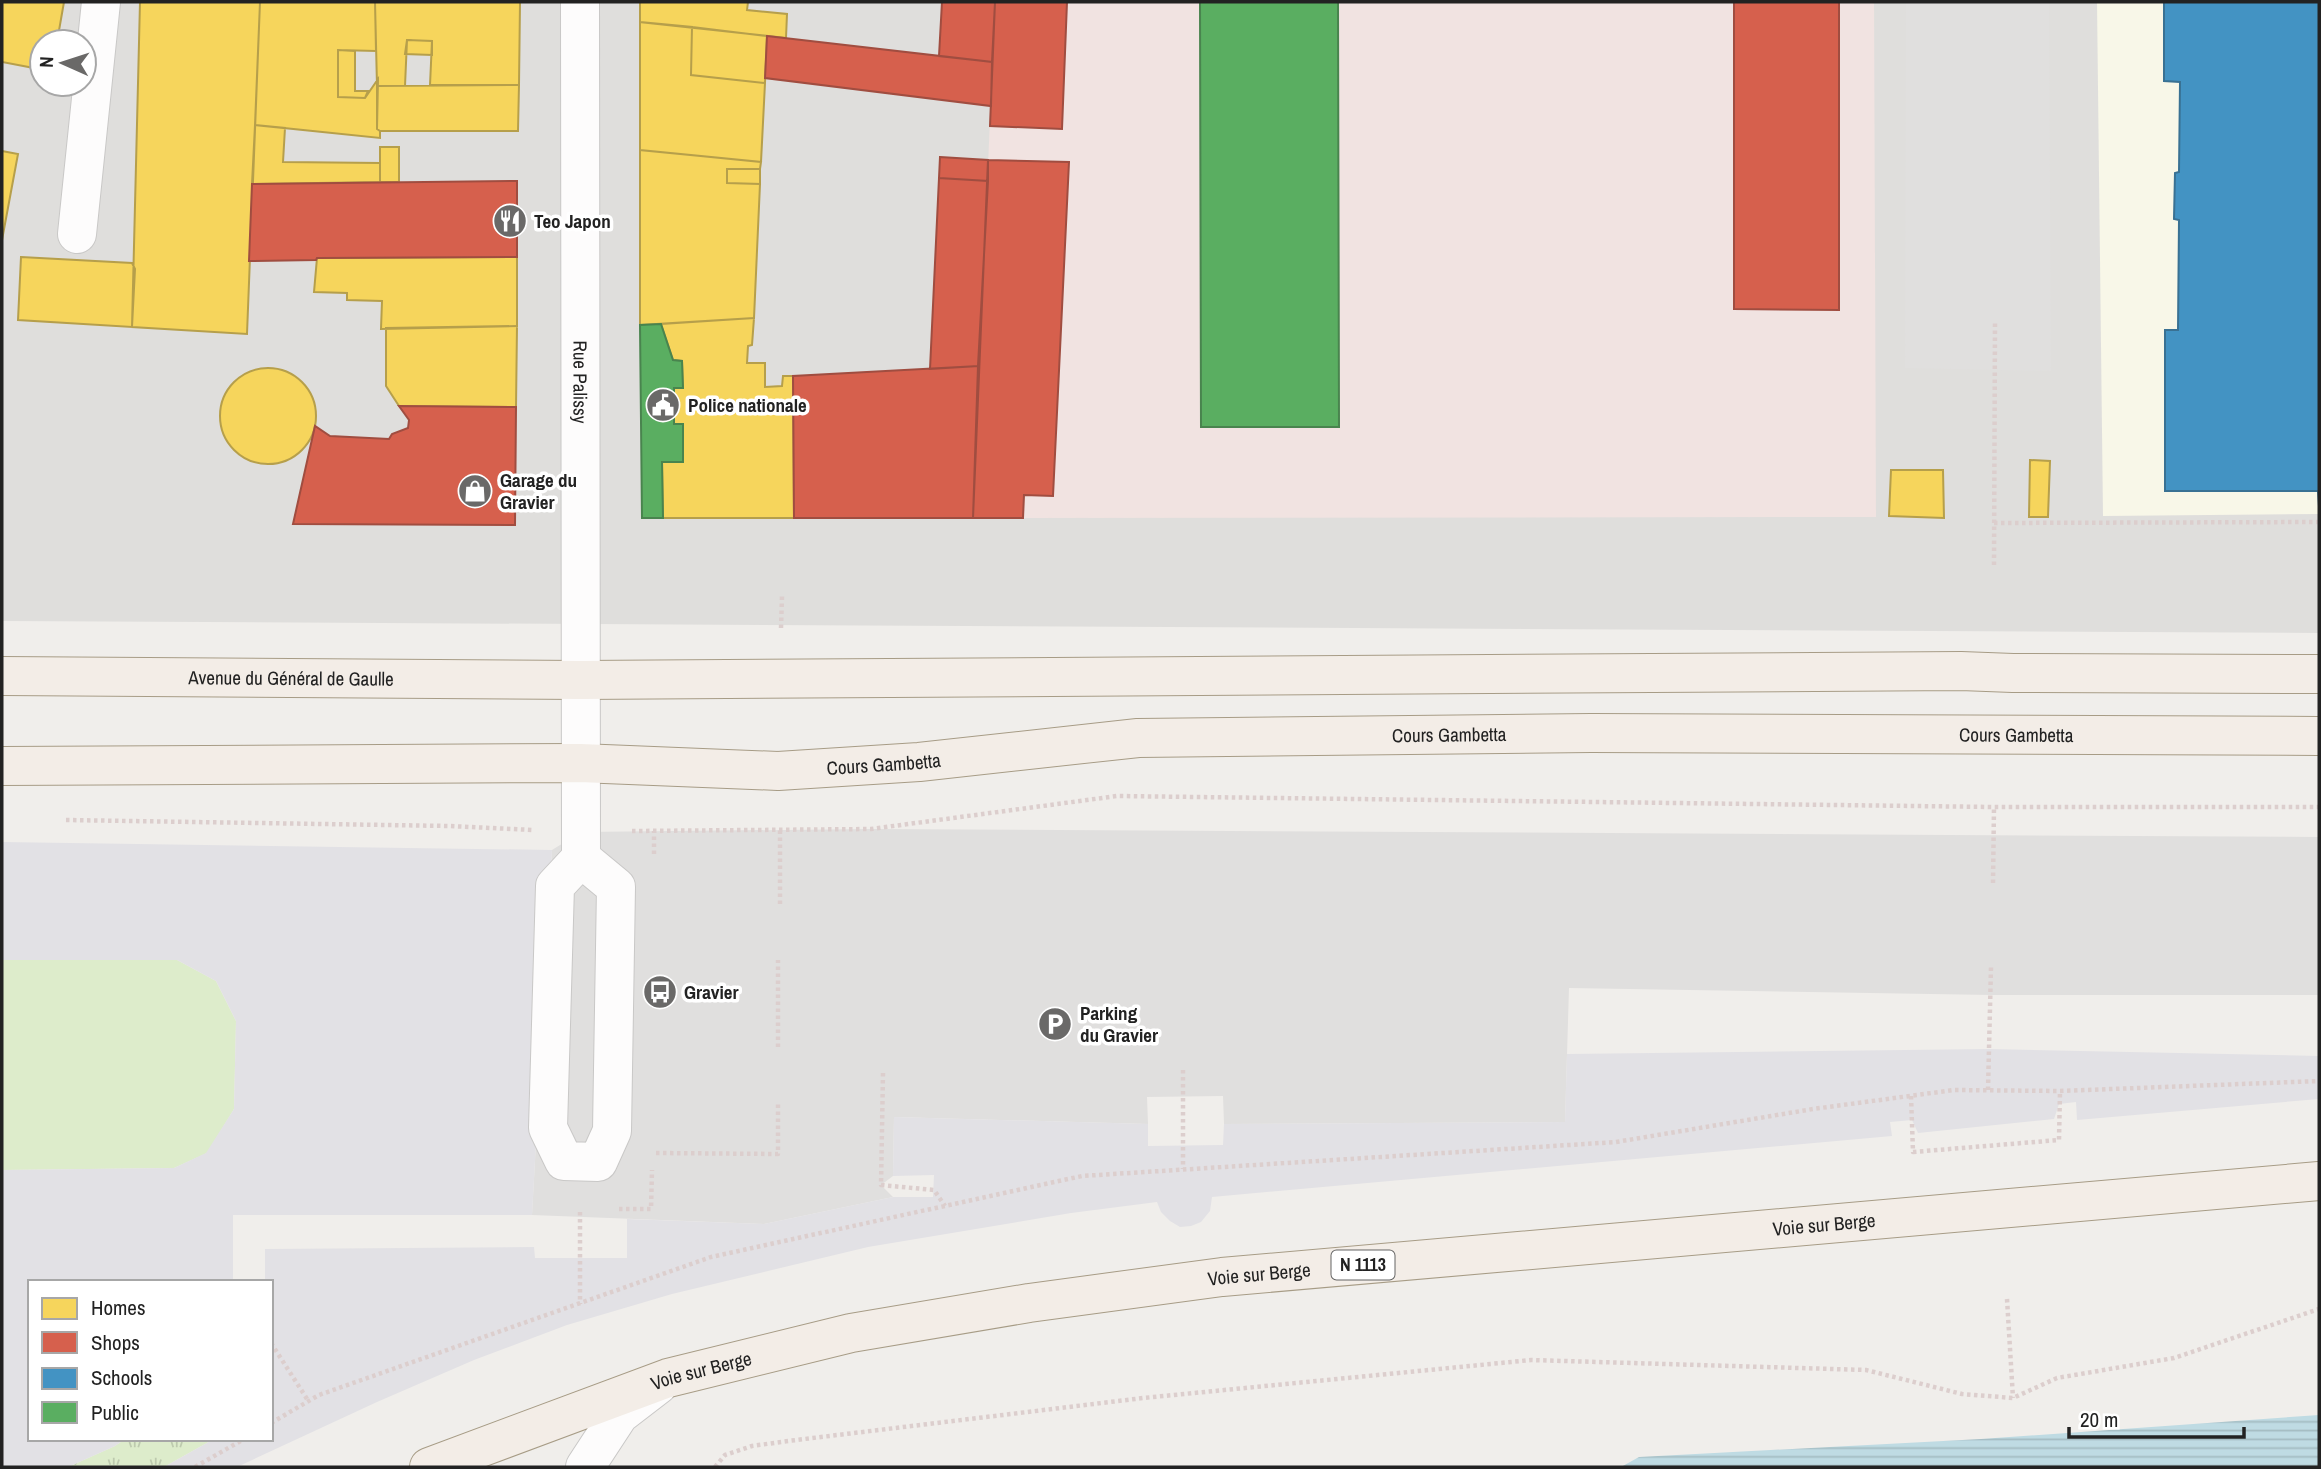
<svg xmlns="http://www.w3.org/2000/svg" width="2321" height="1469" viewBox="0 0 2321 1469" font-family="'Archivo Narrow',sans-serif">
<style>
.residential{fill:#dfdedc;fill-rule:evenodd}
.commercial{fill:#f1e3e1}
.education{fill:#f8f7e8}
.grass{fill:url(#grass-tufts)}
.garden{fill:#ddeccb}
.parking{fill:#e0dfde}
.plaza{fill:#e2e1e5}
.water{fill:url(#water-rules)}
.homes{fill:#f6d55c;stroke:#b69f4b;stroke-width:2}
.shops{fill:#d6604d;stroke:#a04d40;stroke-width:2}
.schools{fill:#4393c3;stroke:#397193;stroke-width:2}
.public{fill:#5aae61;stroke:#49844e;stroke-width:2}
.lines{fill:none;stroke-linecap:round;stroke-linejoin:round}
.minor-casing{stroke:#c9c8c7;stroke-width:40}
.major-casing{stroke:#a79c86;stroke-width:40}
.path{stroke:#dccecd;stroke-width:4.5;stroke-dasharray:3.5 3.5;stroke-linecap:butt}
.minor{stroke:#fdfcfc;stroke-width:38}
.major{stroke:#f3ede7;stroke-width:38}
.labels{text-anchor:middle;stroke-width:7;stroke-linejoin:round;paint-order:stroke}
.shield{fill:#fff;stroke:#646464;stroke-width:2}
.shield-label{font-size:18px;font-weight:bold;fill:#222}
.poi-label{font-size:19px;font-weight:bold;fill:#222;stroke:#fff;text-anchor:start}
.street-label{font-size:19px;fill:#222;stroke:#fff}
</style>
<defs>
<pattern id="grass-tufts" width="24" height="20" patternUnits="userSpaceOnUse" patternTransform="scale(1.75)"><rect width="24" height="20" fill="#ddeccb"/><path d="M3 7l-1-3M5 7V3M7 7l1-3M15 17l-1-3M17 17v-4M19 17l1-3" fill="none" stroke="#bdcaae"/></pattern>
<pattern id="water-rules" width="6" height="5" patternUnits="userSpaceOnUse" patternTransform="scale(1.75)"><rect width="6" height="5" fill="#bfdbe3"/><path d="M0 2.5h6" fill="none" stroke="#a4bcc2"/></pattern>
</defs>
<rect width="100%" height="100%" fill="#f0eeeb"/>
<!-- residential -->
<path class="residential" d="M2,2H2319V633L2,621ZM42,42H84V84H42Z"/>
<!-- commercial -->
<path class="commercial" d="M995,2H1874L1876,517L973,518Z"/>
<!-- education -->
<path class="education" d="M2097,2H2319V514L2103,516Z"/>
<!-- grass -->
<path class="grass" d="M125,1439H214L164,1467H68L115,1446Z"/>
<!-- garden -->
<path class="garden" d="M2,960H177L216,981L236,1021L234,1109L207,1153L174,1168L2,1170Z"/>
<!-- parking -->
<path class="parking" d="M1906,2H2049L2051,371L1905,368Z
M871,829L2319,837V995H1992L1569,988L1565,1122L1224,1124L1223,1096L1147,1097L1148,1124L894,1117L893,1176L881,1185L893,1197L764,1224L532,1215L552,850L581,832Z"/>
<!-- plaza -->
<path class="plaza" d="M2,842L552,850L532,1215H233V1282H30V1439H125L115,1446L68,1467H2V1170L174,1168L206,1153L234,1109L236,1021L216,981L177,960H2Z
M1989,1049L2319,1056V1099L2077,1120L2076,1102L2059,1104L2054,1119L1918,1133L1912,1120L1890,1122L1892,1136L1212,1197L1210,1211L1201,1222L1191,1226L1180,1227L1170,1221L1161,1212L1157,1202L1071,1213L868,1247L672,1294L567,1325L474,1360L377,1402L237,1467H164L214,1439H271V1282H265V1249L534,1247L535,1258H627V1219L764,1224L893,1197H933L934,1175L893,1176L894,1117L1148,1124V1146L1223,1145L1224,1124L1565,1122L1567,1054Z"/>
<!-- water -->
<path class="water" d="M2319,1415V1467H1621L1639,1457L1981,1439Z"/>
<!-- homes -->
<path class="homes" d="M2,2H64L57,42H42V49L38,53L34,68L2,62Z
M140,2H260L247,334L132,327Z
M260,2H375L376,51L338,50V97L365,98L378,79L377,129L380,131V138L255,125Z
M375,2H520L519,85H430L432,41L407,40L405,86H377Z
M640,2H748L747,10L787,14L786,38L640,22Z
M640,22L692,27L691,75L765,83L761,162L640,150Z
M692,27L767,36L765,83L691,75Z
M407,40L432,41V55L405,54Z
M338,50L355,51V91H368L365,98L338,97Z
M519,85L518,131H380L377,129V86Z
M255,125L285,128L283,162L380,163V182L252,184Z
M380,147H399V182H380Z
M640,150L761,162L760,169H727V183L760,184L754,318L640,325Z
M2,151L18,154L2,240Z
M727,169H760V184L727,183Z
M21,257L132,263L135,269L132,327L18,320Z
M517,257V326L381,329L382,301L347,300V293L314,292L317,258Z
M754,318L752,345L748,346L747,363H765V387L782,386L783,376H793L794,518H663L662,462H683V424H674V388H683L682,361L673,360L661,324Z
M517,326L516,407L399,406L386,386V328Z
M220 416a48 48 0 1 1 96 0a48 48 0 1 1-96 0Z
M2030,460L2050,461L2048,517H2029Z
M1891,470H1943L1944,518L1889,516Z"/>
<!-- shops -->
<path class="shops" d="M942,2H995L992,62L939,56Z
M995,2H1067L1062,129L990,126Z
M1734,2H1839V310L1734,309Z
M767,36L992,62L991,106L765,78Z
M940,157L988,160V181L939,178Z
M988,160L1069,162L1053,496L1024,495L1023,518H973Z
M939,178L988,181L978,366L930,369Z
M517,181V257L317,258L316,260L249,261L252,184Z
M978,366L973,518H794L793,376Z
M399,406L516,407L515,525L293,524L315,426L330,436L389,439L392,434L408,428L409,420Z"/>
<!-- schools -->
<path class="schools" d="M2164,2H2319V506L2318,491H2165V330H2178L2179,220L2174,219L2175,173L2179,172L2180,82L2164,81Z"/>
<!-- public -->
<path class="public" d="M1200,2H1338L1339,427H1201Z
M661,324L673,360L682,361L683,388H674V424H683V462H662L663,518H642L640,325Z"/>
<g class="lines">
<!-- minor casing -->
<g class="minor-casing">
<g id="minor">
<path id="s1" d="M580,2L581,858"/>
<path d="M77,234L101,2"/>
<path d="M581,858L616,887L612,1131L598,1162L564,1161L548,1128L555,886Z"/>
<path d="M585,1467L619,1415L658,1385"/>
</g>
</g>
<!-- major casing -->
<g class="major-casing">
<g id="major">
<path id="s2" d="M2,676L581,680L1961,671L2013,673L2319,674"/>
<path id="s3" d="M2,766L580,763L778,771L919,762L1138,738L1591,733L2319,736"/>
<path id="s4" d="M429,1467L668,1378L851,1333L1029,1303L1222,1277L2319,1181"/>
</g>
</g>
<!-- path -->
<path class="path" d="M1994,523L2319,522
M1994,565L1995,320
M781,628L782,596
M66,820L450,826L533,830
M632,831L871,829L1117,796L1994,807H2319
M654,854V831
M1993,883L1994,807
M780,904V828
M778,1047V960
M1183,1070V1169
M883,1073L881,1185L934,1190L945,1206
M1988,1090L1991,967
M1911,1096L1913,1152L2059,1140L2060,1091
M656,1153L778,1154V1103
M619,1209H651L652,1170
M580,1212V1304
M2007,1299L2013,1398
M271,1343L309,1402
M271,1423L319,1395L711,1257L1082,1176L1616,1142L1813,1109L1954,1090L2060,1091L2319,1081
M195,1467L244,1439
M715,1467L725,1455L752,1446L788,1441L1143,1398L1531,1360L1866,1370L1962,1394L2013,1398L2057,1378L2174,1358L2319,1309"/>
<!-- minor -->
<use href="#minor" class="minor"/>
<!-- major -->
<use href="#major" class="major"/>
</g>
<!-- icons -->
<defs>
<g id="restaurant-disc" transform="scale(1.75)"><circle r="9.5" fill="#6a6968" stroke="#fff"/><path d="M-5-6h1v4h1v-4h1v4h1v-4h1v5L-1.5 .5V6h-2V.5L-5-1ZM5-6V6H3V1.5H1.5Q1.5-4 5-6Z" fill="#fff"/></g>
<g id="civic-disc" transform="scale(1.75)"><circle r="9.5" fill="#6a6968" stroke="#fff"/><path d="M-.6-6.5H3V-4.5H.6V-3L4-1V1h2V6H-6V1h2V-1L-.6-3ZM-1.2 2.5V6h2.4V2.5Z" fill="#fff"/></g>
<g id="shop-disc" transform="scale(1.75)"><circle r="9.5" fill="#6a6968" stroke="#fff"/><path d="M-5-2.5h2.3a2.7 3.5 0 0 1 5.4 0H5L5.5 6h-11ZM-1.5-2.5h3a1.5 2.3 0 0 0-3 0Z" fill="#fff"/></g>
<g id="bus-disc" transform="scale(1.75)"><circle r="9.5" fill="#6a6968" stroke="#fff"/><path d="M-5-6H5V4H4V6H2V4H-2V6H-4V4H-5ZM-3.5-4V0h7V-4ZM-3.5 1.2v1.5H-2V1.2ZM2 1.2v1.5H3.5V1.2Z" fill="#fff"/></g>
<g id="parking-disc" transform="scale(1.75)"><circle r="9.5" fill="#6a6968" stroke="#fff"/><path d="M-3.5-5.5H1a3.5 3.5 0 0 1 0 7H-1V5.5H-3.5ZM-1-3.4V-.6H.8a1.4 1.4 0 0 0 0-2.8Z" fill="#fff"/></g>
</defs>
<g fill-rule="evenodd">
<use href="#restaurant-disc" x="510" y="221"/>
<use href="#civic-disc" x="663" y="405"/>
<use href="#shop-disc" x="475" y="491"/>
<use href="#bus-disc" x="660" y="992"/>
<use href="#parking-disc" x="1055" y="1024"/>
</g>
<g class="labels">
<!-- shield labels -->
<rect class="shield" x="1331.5" y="1250.5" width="63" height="29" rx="5"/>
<g class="shield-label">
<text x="1363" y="1271">N 1113</text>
</g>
<!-- poi labels -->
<g class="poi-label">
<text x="534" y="228">Teo Japon</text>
<text x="688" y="412">Police nationale</text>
<text x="500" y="487">Garage du<tspan x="500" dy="22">Gravier</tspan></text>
<text x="684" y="999">Gravier</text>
<text x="1080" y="1020">Parking<tspan x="1080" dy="22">du Gravier</tspan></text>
</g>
<!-- street labels -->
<g class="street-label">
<text dy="7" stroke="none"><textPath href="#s1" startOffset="380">Rue Palissy</textPath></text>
<text dy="7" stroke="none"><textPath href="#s2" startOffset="289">Avenue du Général de Gaulle</textPath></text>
<text dy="7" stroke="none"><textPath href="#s3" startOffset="1449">Cours Gambetta</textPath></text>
<text dy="7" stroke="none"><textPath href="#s3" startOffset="2016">Cours Gambetta</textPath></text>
<text dy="7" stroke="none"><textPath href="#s3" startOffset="882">Cours Gambetta</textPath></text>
<text dy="7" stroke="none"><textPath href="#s4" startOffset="1423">Voie sur Berge</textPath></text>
<text dy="7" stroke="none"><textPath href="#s4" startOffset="856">Voie sur Berge</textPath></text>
<text dy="7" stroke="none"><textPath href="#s4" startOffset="289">Voie sur Berge</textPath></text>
</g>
</g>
<!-- border -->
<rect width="2321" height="1469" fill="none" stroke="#222222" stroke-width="7"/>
<!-- legend -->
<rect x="28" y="1280" width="245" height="161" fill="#ffffff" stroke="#a7a7a7" stroke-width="2"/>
<rect x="42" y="1298" width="35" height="21" fill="#f6d55c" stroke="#a7a7a7" stroke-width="2"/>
<text x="91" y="1315" font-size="21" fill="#222222">Homes</text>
<rect x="42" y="1332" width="35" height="21" fill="#d6604d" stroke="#a7a7a7" stroke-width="2"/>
<text x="91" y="1350" font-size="21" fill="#222222">Shops</text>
<rect x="42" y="1368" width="35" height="21" fill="#4393c3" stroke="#a7a7a7" stroke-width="2"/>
<text x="91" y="1385" font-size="21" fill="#222222">Schools</text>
<rect x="42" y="1402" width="35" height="21" fill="#5aae61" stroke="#a7a7a7" stroke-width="2"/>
<text x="91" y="1420" font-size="21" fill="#222222">Public</text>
<!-- north arrow -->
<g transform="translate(63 63) rotate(273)"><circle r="33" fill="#ffffff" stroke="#a7a7a7" stroke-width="2"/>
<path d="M0-5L12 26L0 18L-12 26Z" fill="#6a6968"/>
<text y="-10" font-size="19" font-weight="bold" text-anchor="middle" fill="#222222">N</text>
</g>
<!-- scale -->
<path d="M2069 1427v10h175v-10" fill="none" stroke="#222222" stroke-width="3.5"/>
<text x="2080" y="1427" font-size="21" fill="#222222" stroke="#ffffff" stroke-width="5" paint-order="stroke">20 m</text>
</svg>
